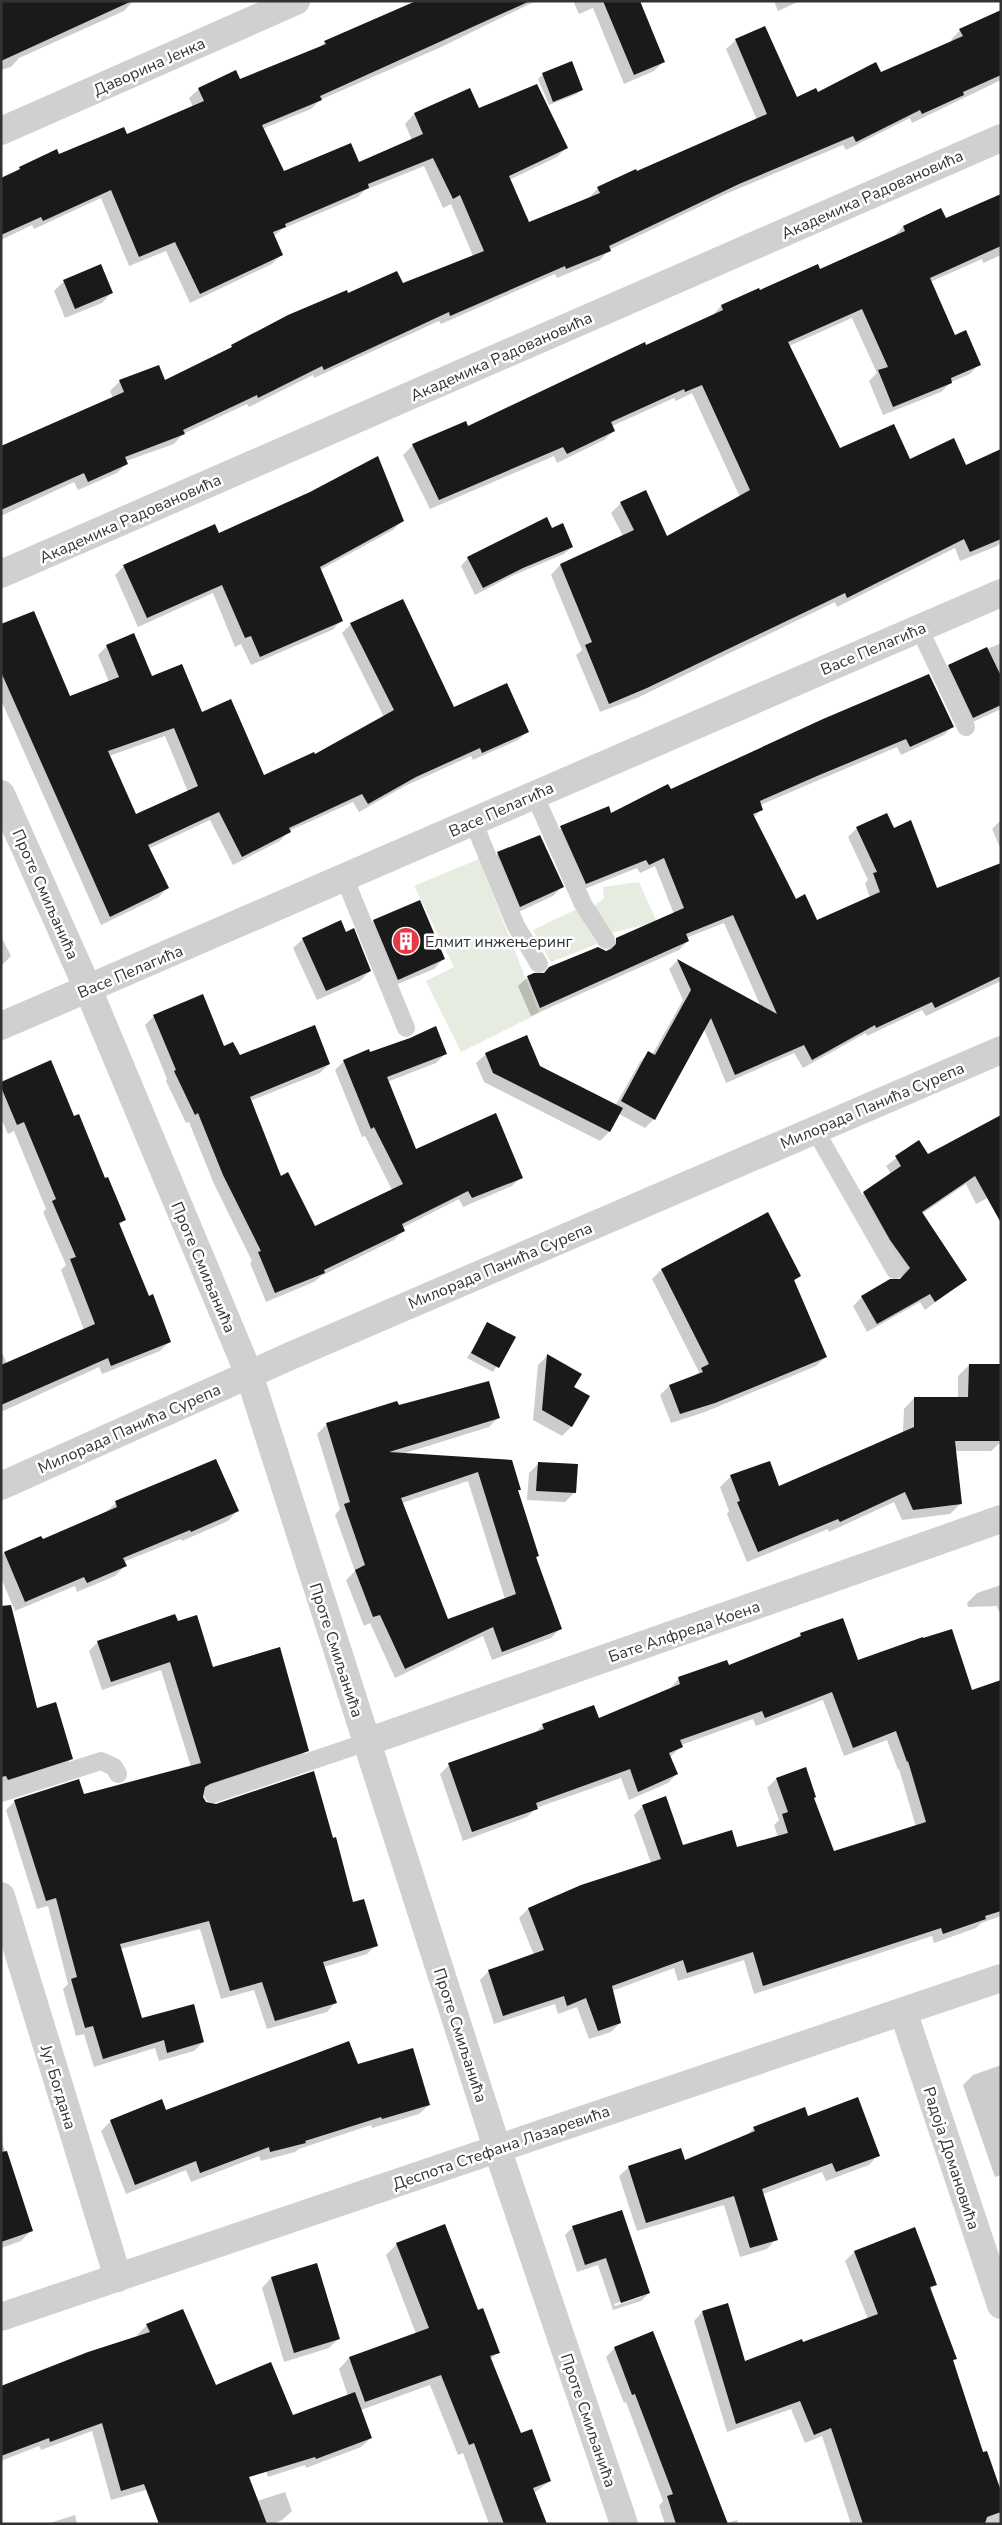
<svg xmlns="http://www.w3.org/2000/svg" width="1002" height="2525" viewBox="0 0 1002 2525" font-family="'Nunito Sans',sans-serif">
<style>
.green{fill:#e6ecdf}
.shadow{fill:#0003;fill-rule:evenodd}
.building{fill:#1a1a1a;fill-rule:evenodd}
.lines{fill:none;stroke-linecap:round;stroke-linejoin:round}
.service{stroke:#d0d0d0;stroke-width:18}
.minor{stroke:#d0d0d0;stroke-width:28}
.labels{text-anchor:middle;stroke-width:5;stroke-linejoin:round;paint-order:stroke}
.street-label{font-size:16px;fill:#333;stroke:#fff}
.poi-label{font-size:16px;fill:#333;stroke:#fff;text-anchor:start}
</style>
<rect width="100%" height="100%" fill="#fff"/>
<!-- green -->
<path class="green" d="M479,859L539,1013L461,1052L426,981L454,967L414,886Z
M639,882L657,922L611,933L594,906L604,898L603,887Z
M577,909L597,944L551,962L533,930Z"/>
<!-- shadow -->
<path class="shadow" d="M1,1H133L124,11L19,58L11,67L1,70Z
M417,1H536L439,48L320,100L311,109L262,129L284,173L358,163L412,140L405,124L414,114L470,90L479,110L566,148L557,157L509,180L528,223L589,198L598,188L757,120L726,49L736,40L796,99L880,74L952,43L951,40L960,30L1001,12V80L912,123L910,118L846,150L843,145L728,193L609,250L600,260L557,278L555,274L441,324L439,321L314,378L313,375L249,407L247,404L183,434L174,444L126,461L127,463L117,473L78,490L74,482L1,516V447L113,398L110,391L120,381H164L228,351L232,346L347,295L402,284L473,256L451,204L443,208L424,166L365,190L358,197L282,229L273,237L281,255L272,264L190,303L166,251L129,266L101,198L34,229L32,225L1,240V178L59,156L126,135L193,107L189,98L199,89L240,81L318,49L325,42Z
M573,1H638L664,61L654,71L624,84L593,8L579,14Z
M774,1H800L778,11Z
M543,74L582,89L577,94L549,105L538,79Z
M1001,196V255L983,263L982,259L930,282L954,337L979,364L970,374L951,382L941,392L883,415L869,381L877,373L852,318L789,346L840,449L909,461L966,467L1001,451V542L997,546L960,561L955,548L837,607L835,602L637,698L600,712L576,655L582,650L551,575L560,565L623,536L611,513L621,503L666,538L740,497L692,393L676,401L674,398L612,426L614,431L604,440L557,463L554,456L430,509L403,455L413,445L465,423L467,427L646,347L712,316L721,306L758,290L759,292L820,271L894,236L903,227L945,220Z
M64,281L111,293L102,303L65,318L54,291Z
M402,521L393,530L320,570L342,620L332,630L251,665L241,644L235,647L213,593L138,627L115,575L124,566Z
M551,529L572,547L564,554L514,575L475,595L461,566L468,558Z
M351,624L454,709L527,732L518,740L473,760L471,756L405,786L359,812L353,802L289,831L280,841L233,865L210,820L148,849L167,888L159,897L101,925L1,700V626L69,698L109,682L98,655L107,646L201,714L263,777L314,756L384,717L342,633ZM165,736L188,792L136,816L109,756Z
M1001,643V709L964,726L939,675L949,666Z
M953,726L944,735L901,755L897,747L760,805L762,809L753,818L796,900L817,922L870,898L865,883L868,880L848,837L857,828L893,829L936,890L1001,864V981L926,1016L922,1010L867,1036L866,1033L803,1068L794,1053L726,1083L704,1029L654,1119L645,1128L619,1114L609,1132L600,1141L484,1082L476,1063L486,1054L539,1067L615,1106L640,1062L648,1053L652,1055L683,1000L669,969L678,960L761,1007L724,923L686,938L688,941L679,950L531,1016L518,986L527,978L543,975L607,951L617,939L674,914L655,866L640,873L637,868L577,892L552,836L561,828L611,815L670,791Z
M1001,820V850L992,829Z
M498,854L562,887L553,896L510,916L488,863Z
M374,921L443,959L434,969L388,988L364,930Z
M345,933L370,971L360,981L317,1000L293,948L303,939Z
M1,936L11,956L1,966Z
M154,1016L239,1056L329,1064L320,1073L250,1101L281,1177L314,1228L392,1190L365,1136L362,1137L335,1070L344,1061L369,1053L445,1054L436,1063L387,1082L415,1151L521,1177L512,1186L463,1207L459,1199L402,1228L403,1231L394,1240L321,1276L314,1282L266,1302L250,1263L252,1261L214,1184L189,1122L186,1123L166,1081L167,1079L145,1025Z
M1,1083L73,1118L125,1219L119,1225L148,1297L170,1341L160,1351L102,1374L99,1367L1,1412V1350L7,1364L84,1330L61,1270L66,1265L43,1212L46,1209L14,1131L8,1134L1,1118Z
M1001,1116V1191L976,1204L966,1184L922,1214L966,1279L925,1310L920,1302L867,1332L853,1306L862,1297L901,1278L881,1249L854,1202L864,1193L891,1174L886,1166L918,1142L927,1156Z
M768,1214L799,1276L794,1281L826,1357L816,1366L705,1412L671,1423L660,1395L669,1386L694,1376L699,1372L652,1279L661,1270Z
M488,1324L514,1338L493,1372L467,1358Z
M547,1356L573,1388L571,1427L562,1436L533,1420L538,1365Z
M969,1365H1001V1442L991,1451H955L961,1503L950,1514L902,1520L894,1502L829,1532L828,1529L747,1562L727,1514L729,1511L720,1487L731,1476L778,1488L903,1432L904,1409L914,1398H958V1376Z
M398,1407L499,1417L489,1427L402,1454L512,1461L520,1489L517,1492L538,1556L535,1559L561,1628L551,1638L492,1660L483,1636L395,1678L370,1623L364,1626L346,1580L355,1571L335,1515L340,1509L317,1434L327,1424ZM468,1481L505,1599L447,1621L402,1503Z
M539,1463L574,1493L565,1502L527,1500L529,1473Z
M116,1503L237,1511L228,1521L182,1541L181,1539L123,1562L125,1566L115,1576L77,1592L75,1586L15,1611L1,1578V1556L4,1553L42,1541L106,1512Z
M1001,1585V1617L997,1606L968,1607L967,1603L977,1593Z
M1,1623L36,1709L72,1758L62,1768L1,1788Z
M177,1623L212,1669L307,1750L298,1759L203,1791L202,1797L206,1803L352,1904L376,1945L367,1954L324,1967L335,2003L327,2012L267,2029L254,1990L221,1999L200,1929L120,1949L141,2020L203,2042L194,2051L159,2061L155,2048L94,2067L84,2034L76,2036L63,1989L68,1984L48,1906L37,1909L6,1810L15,1801L83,1795L191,1767L161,1670L102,1690L89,1651L98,1642Z
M801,1634L858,1662L971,1691L1001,1681V1916L981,1923L976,1928L934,1943L932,1936L754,1994L744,1960L678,1981L674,1968L612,1991L620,2023L611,2032L589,2039L577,2007L558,2014L555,2004L494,2024L480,1980L489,1971L534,1955L519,1918L528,1909L651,1863L634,1815L643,1806L683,1847L736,1848L778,1837L774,1825L779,1820L767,1788L776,1779L813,1798L833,1852L916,1827L899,1769L898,1770L887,1740L844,1756L823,1700L756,1726L753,1719L681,1745L682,1746L670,1757L677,1774L668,1783L629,1800L621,1778L536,1808L527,1817L463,1841L440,1774L449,1765L534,1734L543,1725L598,1720L670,1689L679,1678L728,1666L795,1640Z
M1001,2065V2175L995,2177L963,2085L973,2075Z
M357,2066L429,2105L419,2114L372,2128L371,2125L299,2149L295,2152L261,2161L259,2156L191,2182L186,2170L126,2194L101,2131L111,2121L165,2111Z
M807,2117L878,2155L869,2165L826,2181L822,2172L763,2194L776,2239L767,2249L740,2257L724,2205L637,2231L619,2176L629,2167L685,2162L745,2137L754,2128Z
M1,2139L31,2231L21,2241L1,2248Z
M573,2227L649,2293L641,2301L613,2310L598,2265L577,2272L565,2235ZM641,2295V2297L615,2306L614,2304Z
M914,2229L935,2284L930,2290L956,2358L952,2362L1001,2503V2515L985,2522V2524H851L822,2436L805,2443L791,2409L727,2432L694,2321L702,2312L744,2363L868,2319L845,2261L854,2252Z
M397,2244L477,2311L498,2352L490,2360L520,2435L550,2481L534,2493L546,2524H489L463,2453L458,2455L430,2385L361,2410L371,2438L361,2447L306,2468L305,2465L268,2477L262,2457L111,2500L92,2431L41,2450L39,2446L1,2461V2387L138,2337L137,2335L147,2325L215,2387L293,2416L348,2396L339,2369L349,2358L416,2334L386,2255Z
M316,2264L338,2339L329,2348L284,2362L262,2288L271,2278Z
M615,2348L727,2523L737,2520L738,2524H665L659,2506L663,2501L626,2402L624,2403L606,2357Z
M285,2492L292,2511L282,2520L273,2524H186Z
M75,2515L77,2524H47Z"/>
<!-- building -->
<path class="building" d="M1,1H132L1,61Z
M416,1H530L320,96L322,100L262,125L284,171L351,143L359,162L423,134L414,113L470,88L479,108L537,84L568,148L509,176L529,222L600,193L597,187L636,169L637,171L767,114L735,39L765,26L797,97L816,88L818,92L876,62L881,72L963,36L959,29L1001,10V75L963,92L964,95L922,114L920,110L856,142L853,136L739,184L609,246L611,251L566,269L565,266L450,316L449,312L324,370L322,366L258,398L257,395L183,430L185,434L125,457L128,464L88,482L84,473L1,510V446L124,392L119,380L159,365L165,380L232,347L231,345L288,315L347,290L348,293L397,271L403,283L484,251L460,195L453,199L433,158L368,184L369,188L285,224L286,227L273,232L283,255L200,294L175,242L139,257L111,190L43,221L41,217L1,235V178L20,169L19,167L57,149L59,154L124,127L127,134L204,101L198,88L236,70L240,79L326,44L324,41Z
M603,1H640L665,62L634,75Z
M572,61L583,90L553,102L542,73Z
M1001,194V246L930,278L955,335L966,330L981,365L951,378L952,383L893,407L878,370L888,367L862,309L788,342L840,448L894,424L910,459L954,438L966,465L1001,449V539L970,552L964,539L847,598L845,593L647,688L609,704L585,645L592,642L560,564L634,530L620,502L646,490L667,536L750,490L702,385L685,392L684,389L611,422L615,431L567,454L563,447L439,500L412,444L466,421L468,426L645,342L646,345L723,310L721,305L759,288L760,290L818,264L820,269L905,231L903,226L941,208L946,218Z
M101,264L113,293L75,309L63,280Z
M378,456L404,521L320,567L343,621L260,657L251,636L245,638L222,585L147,618L123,565L215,524L219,533L310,492Z
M547,517L552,528L563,523L573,547L523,568L483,588L467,557Z
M403,599L454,707L507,683L529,732L482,753L480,748L416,777L368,804L362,794L289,828L291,832L242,857L219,812L148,845L169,888L110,917L1,672V624L34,611L70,696L119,677L106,645L134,633L152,676L182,664L202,712L231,699L264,775L314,752L315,754L394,710L350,623ZM174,728L198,786L136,814L108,751Z
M987,647L1001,676V705L973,718L948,665Z
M929,674L954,727L910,747L906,739L817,776L760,801L763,810L753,814L796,899L805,894L817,920L880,892L873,873L877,872L856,827L887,813L894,828L911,820L937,888L1001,863V976L935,1008L932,1002L876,1028L875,1025L812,1060L804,1045L735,1075L711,1018L655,1120L621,1101L648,1051L655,1055L691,990L677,959L777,1014L733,915L686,934L689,941L540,1008L527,976L534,973H544L549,967L598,947L606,951L611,949L616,944V938L684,908L664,858L649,865L646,860L586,884L560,826L609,806L611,813L668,784L671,789L823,719Z
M540,835L564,887L520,907L497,852Z
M420,900L445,959L398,980L373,920Z
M341,920L346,932L354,928L371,971L326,991L302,938Z
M203,994L224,1046L233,1042L240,1055L315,1025L330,1064L250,1097L281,1176L288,1172L315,1226L403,1184L374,1127L371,1129L343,1060L369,1049L370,1052L410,1038L436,1026L447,1054L387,1077L416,1149L496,1113L523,1178L472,1198L468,1191L402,1224L405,1231L324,1270L325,1273L275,1293L258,1252L261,1251L223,1175L198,1113L195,1115L174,1071L176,1070L153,1015Z
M527,1035L540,1066L623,1108L610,1132L493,1073L485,1053Z
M51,1060L74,1116L79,1114L105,1178L108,1177L126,1220L119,1223L149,1296L153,1294L171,1342L111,1366L108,1358L1,1405V1365L95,1324L70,1259L76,1257L52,1201L56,1199L24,1122L17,1125L1,1087V1082Z
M1001,1115V1223L975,1176L922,1212L967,1280L935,1302L930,1294L877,1324L861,1296L890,1279H900L910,1268L890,1240L863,1192L901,1166L895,1156L919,1140L928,1154Z
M768,1212L801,1276L794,1280L827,1357L715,1403L680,1414L669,1385L703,1372L701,1368L709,1364L661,1269Z
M487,1322L516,1337L499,1368L471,1353Z
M547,1354L582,1374L574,1387L590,1396L572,1427L542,1410Z
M969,1364H1001V1441H955L962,1504L913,1510L905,1492L840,1522L838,1519L758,1552L737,1502L740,1501L730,1475L770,1461L779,1486L914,1427V1397H968Z
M489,1381L500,1418L389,1452L512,1460L521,1490H518L539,1556L536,1557L562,1629L502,1652L493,1627L405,1669L380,1615L373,1617L355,1570L365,1565L344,1504L350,1502L326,1423L397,1401L399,1405ZM478,1472L516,1594L448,1619L401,1498Z
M216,1459L239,1511L191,1532L190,1530L123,1558L127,1566L87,1583L84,1577L25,1602L4,1552L41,1536L43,1539L117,1507L115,1501Z
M538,1462L578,1464L576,1493L536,1491Z
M11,1605L37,1708L56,1702L73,1759L8,1780L6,1776L1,1777V1606Z
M175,1614L178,1621L197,1615L213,1667L280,1647L309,1751L210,1784L205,1787L203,1797L206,1802L216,1804L314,1771L333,1838L336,1837L353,1902L364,1899L378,1946L323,1962L337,2003L275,2021L262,1982L230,1991L209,1921L120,1944L142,2018L194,2004L204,2042L167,2053L164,2040L103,2059L93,2026L85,2028L71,1979L77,1977L56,1898L46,1901L14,1800L79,1779L84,1794L201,1763L170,1662L111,1682L97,1641Z
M843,1618L858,1660L923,1637V1638L952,1629L972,1690L1001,1680V1911L985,1916L986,1919L943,1934L941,1928L763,1986L753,1952L687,1973L683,1960L612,1986L621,2023L598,2031L586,1998L567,2006L564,1996L503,2016L488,1970L544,1950L528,1908L581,1885L661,1859L642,1805L666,1796L683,1845L732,1830L737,1847L788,1833L782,1814L788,1812L776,1778L806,1767L816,1797L814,1798L834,1851L926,1822L908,1761L907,1762L896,1731L853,1748L832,1692L765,1718L762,1711L680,1740L683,1747L669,1753L678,1774L638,1792L630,1769L536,1803L538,1809L472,1832L448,1763L544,1729L542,1724L594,1705L599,1718L680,1684L678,1677L727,1660L729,1665L801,1636L800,1633Z
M349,2041L358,2064L413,2048L430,2105L382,2119L381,2117L305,2141L306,2143L270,2152L269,2147L200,2173L196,2161L135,2185L110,2120L162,2099L166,2110Z
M858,2097L880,2156L836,2172L832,2163L762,2189L778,2240L750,2248L734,2196L646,2223L628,2166L681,2148L685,2160L755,2131L753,2127L805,2107L808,2116Z
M7,2151L33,2231L1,2242V2152Z
M622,2210L650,2293L621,2303L606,2258L585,2265L572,2226Z
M445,2224L478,2310L483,2308L500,2353L490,2356L521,2433L532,2429L551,2481L533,2488L547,2524H504L474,2443L469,2445L441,2375L365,2402L349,2357L429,2328L396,2243Z
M915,2227L937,2285L930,2287L957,2359L953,2360L983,2452L987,2451L1001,2491V2512L987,2517L985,2524H863L831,2428L814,2435L800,2401L736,2424L702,2311L728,2303L745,2361L802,2339L803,2342L878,2314L854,2251Z
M317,2263L340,2339L294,2353L271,2277Z
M183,2309L216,2385L271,2362L293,2415L355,2392L372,2438L316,2459L315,2457L249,2477L267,2524H159L144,2484L121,2491L102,2423L50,2442L49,2438L1,2456V2386L88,2352L150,2332L146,2324Z
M653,2331L728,2524H676L667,2496L673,2494L635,2394L632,2395L614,2347Z"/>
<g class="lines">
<!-- service -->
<path class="service" d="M919,628L966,727
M534,794L583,904L606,940
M473,821L516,926L539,964
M344,877L406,1028
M815,1130L895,1270
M1,1793L101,1761L114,1767L118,1774
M213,1794L367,1742
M995,2524L1001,2522"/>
<!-- minor -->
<path class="minor" d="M1,131L296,1
M1,574L1001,138
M1,794L88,989L249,1374L497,2148L624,2524
M1,1026L1001,593
M1,1486L288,1357L1001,1050
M367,1742L1001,1519
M1,1896L118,2278
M903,2011L1001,2305
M1,2317L1001,1978"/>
</g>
<!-- icons -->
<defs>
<g id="building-disc" transform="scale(1.4375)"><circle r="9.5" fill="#e63946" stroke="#fff"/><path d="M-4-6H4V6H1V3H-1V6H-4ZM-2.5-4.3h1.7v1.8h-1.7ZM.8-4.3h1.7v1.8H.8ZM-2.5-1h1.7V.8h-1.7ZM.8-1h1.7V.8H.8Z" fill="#fff"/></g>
</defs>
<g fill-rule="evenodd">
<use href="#building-disc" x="406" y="941"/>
</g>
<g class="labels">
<!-- street labels -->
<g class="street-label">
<text transform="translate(149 66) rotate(-24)" y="6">Даворина Јенка</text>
<text transform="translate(872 194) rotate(-24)" y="6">Академика Радовановића</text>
<text transform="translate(501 356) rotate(-24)" y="6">Академика Радовановића</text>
<text transform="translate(130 518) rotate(-24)" y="6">Академика Радовановића</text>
<text transform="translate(873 648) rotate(-23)" y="6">Васе Пелагића</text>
<text transform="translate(501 809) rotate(-24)" y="6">Васе Пелагића</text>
<text transform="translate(46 894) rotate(66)" y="6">Проте Смиљанића</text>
<text transform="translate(130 971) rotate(-23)" y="6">Васе Пелагића</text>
<text transform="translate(872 1105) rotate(-23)" y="6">Милорада Панића Сурепа</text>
<text transform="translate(500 1265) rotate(-23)" y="6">Милорада Панића Сурепа</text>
<text transform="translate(204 1267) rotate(67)" y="6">Проте Смиљанића</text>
<text transform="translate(129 1428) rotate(-24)" y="6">Милорада Панића Сурепа</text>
<text transform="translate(684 1631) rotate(-19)" y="6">Бате Алфреда Коена</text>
<text transform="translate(337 1650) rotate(72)" y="6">Проте Смиљанића</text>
<text transform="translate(461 2035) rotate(72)" y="6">Проте Смиљанића</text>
<text transform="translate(59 2087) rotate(73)" y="6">Југ Богдана</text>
<text transform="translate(501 2147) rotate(-19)" y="6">Деспота Стефана Лазаревића</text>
<text transform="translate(952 2158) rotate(72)" y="6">Радоја Домановића</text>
<text transform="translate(589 2420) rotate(71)" y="6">Проте Смиљанића</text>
</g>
<!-- poi labels -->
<g class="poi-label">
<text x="425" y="947">Елмит инжењеринг</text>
</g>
</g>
<!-- border -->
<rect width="1002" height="2525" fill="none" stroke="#333333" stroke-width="5"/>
</svg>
